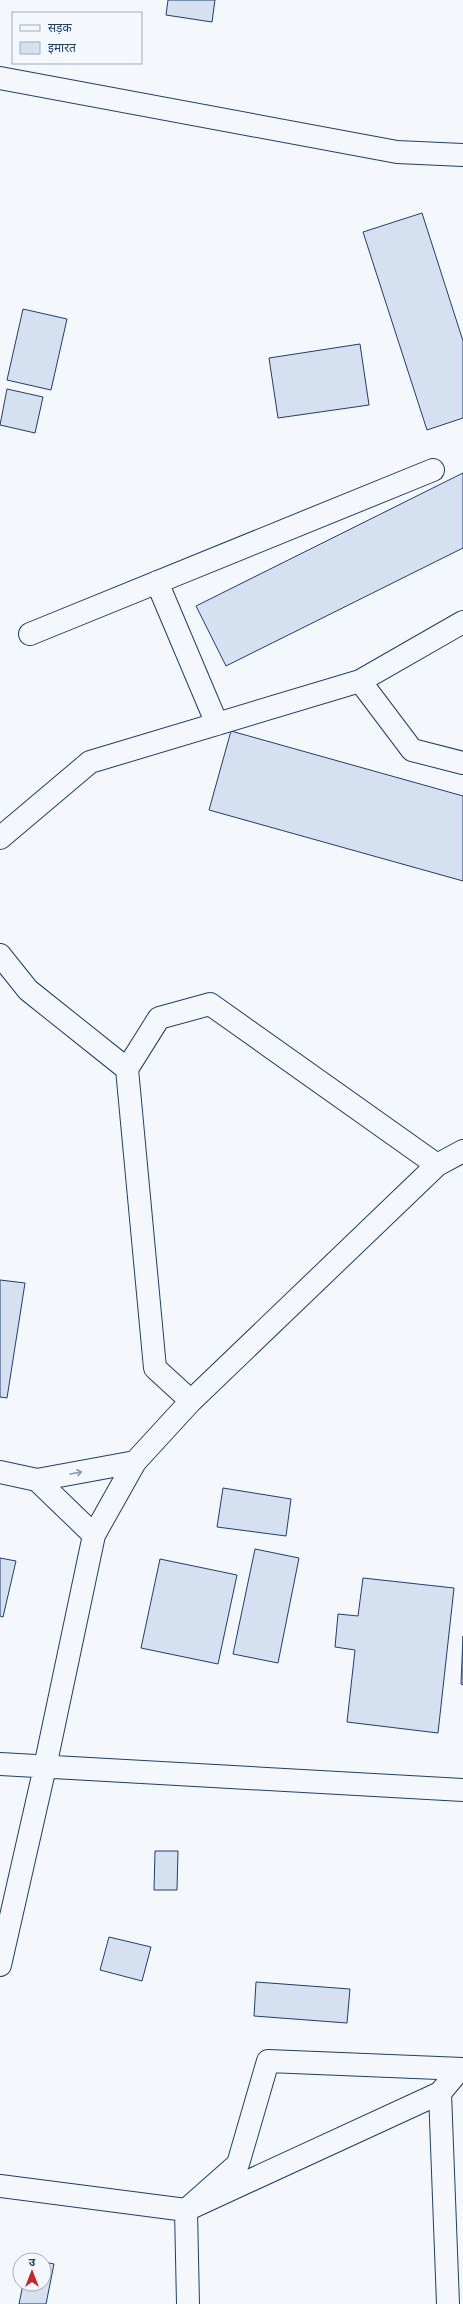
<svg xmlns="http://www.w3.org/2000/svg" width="463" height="2304" viewBox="0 0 463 2304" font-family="'Golos Text','Noto Sans Devanagari',sans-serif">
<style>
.building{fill:#d5e0f0;stroke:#1d3f73}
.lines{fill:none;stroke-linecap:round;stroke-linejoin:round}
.street-casing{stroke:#1d3f73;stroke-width:24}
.street{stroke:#f4f7fb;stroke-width:22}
.oneway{stroke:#889bb7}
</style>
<rect width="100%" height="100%" fill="#f4f7fb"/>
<!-- building -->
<path class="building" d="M168,0H215L212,22L166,15Z
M422,213L463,341V418L427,430L363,232Z
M23,309L67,319L51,390L7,380Z
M360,344L369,405L278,418L269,358Z
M7,389L43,397L35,433L0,425Z
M463,473V548L226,666L196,606Z
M231,731L463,796V881L209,810Z
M0,1280L25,1283L7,1398L0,1397Z
M223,1488L291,1499L286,1536L217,1527Z
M255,1549L299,1558L278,1663L233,1654Z
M0,1558L16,1561L3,1617L0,1616Z
M160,1559L237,1575L218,1664L141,1648Z
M363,1578L454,1588L438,1733L347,1722L355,1650L335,1647L338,1614L358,1616Z
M463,1636V1685L461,1684Z
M155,1851H178L177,1890H154Z
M109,1937L151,1947L142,1981L100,1970Z
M256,1982L350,1989L347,2023L254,2016Z
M44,2262L54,2264L46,2304H19L23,2284H44Z"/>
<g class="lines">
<!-- street casing -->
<g class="street-casing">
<path id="street" d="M0,78L397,152L463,155
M157,582L217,724
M30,634L433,470
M360,681L412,750L463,763
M0,838L90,762L360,681L463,622
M0,955L28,990L127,1069
M191,1401L155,1368L127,1069L159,1018L210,1004L437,1165
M0,1472L37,1480L135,1462
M37,1480L94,1535
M0,1764L463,1790
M0,1965L45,1767L94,1535L135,1462L191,1401L437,1165L463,1151
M440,2093L448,2304
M0,2186L186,2210L440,2093L460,2069
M188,2304L186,2210L238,2164L268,2061L463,2069"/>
</g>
<!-- street -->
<use href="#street" class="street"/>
</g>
<!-- one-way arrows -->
<defs><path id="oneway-shaft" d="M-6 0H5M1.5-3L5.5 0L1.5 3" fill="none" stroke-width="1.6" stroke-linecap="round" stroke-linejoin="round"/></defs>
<use class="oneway" href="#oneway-shaft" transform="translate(76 1473) rotate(-10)"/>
<!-- legend -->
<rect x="12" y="12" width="130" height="52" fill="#f4f7fb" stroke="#9eadc5"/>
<rect x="20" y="25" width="20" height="6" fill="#f4f7fb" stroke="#9eadc5"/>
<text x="48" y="32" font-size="12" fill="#1d3f73">सड़क</text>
<rect x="20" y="42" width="20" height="12" fill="#d5e0f0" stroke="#9eadc5"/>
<text x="48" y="52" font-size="12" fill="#1d3f73">इमारत</text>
<!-- north arrow -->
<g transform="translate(32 2272)"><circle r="19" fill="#f4f7fb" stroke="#9eadc5"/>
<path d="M0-3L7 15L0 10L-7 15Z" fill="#c62828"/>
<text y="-6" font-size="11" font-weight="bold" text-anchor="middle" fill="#1d3f73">उ</text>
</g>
</svg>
